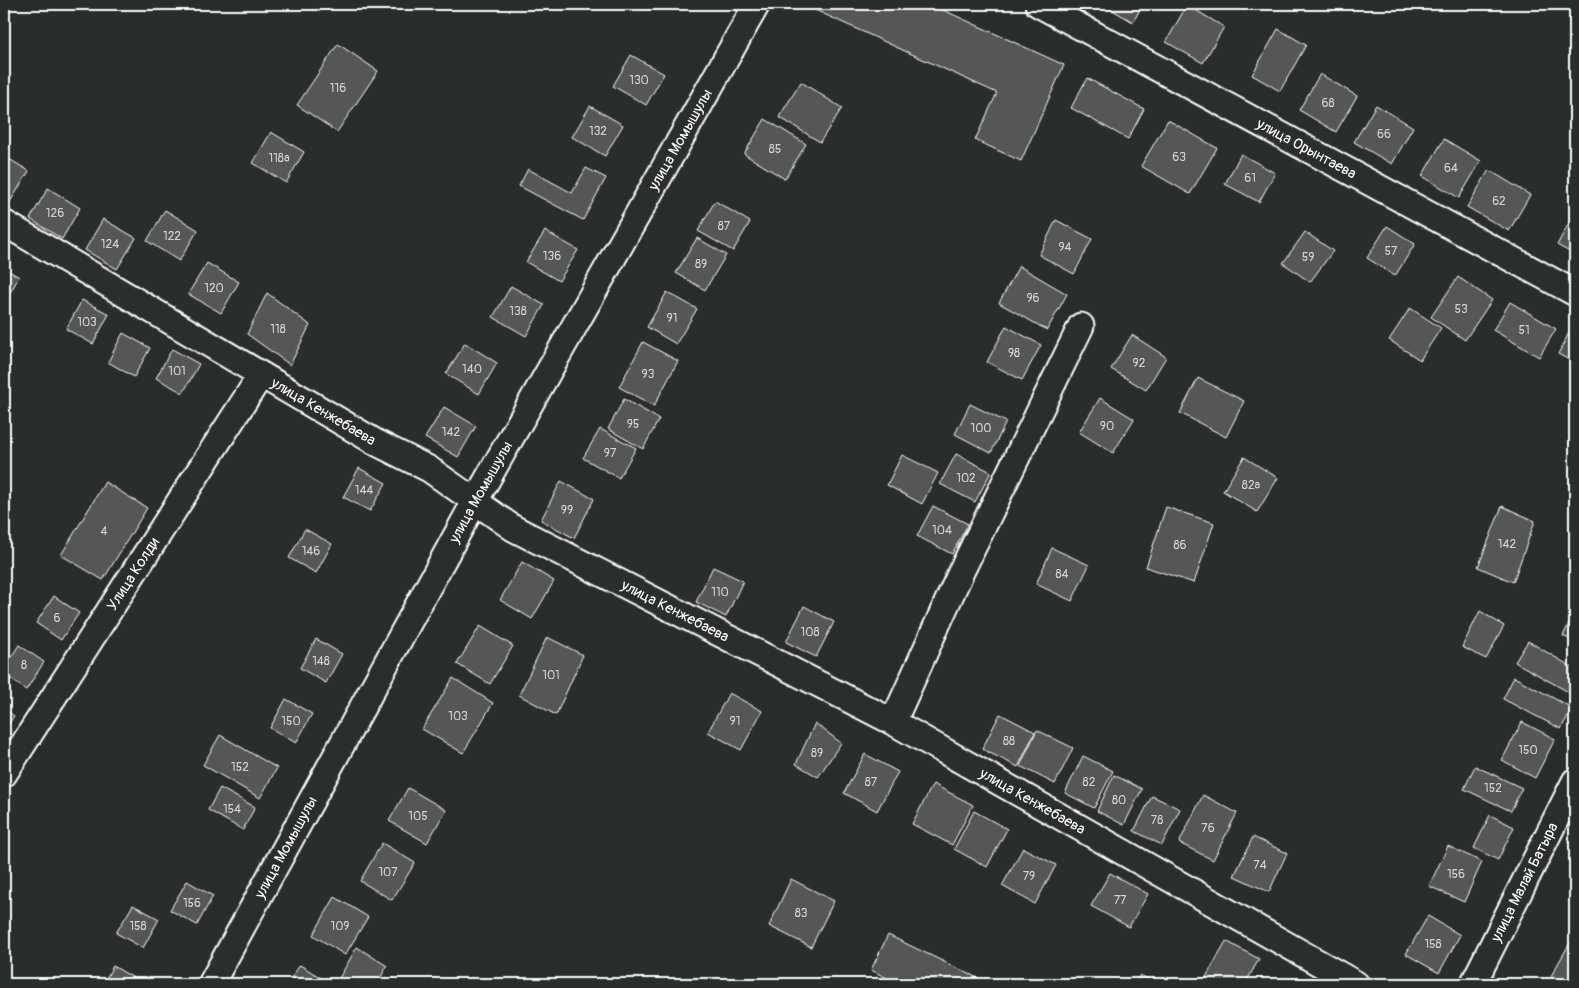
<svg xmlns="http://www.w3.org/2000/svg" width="1579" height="988" viewBox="0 0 1579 988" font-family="Pangolin,sans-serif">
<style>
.building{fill:#555758;stroke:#fff}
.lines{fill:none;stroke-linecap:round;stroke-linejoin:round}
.minor-casing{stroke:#fff;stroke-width:29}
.minor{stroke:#2a2d2e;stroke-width:25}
.labels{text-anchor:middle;stroke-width:4.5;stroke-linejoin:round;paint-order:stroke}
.number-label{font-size:12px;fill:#d4d5d5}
.street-label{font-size:15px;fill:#fff;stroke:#2a2d2e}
</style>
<rect width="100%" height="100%" fill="#2a2d2e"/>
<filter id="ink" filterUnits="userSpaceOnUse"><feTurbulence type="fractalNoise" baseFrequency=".02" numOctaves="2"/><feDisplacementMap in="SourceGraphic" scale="10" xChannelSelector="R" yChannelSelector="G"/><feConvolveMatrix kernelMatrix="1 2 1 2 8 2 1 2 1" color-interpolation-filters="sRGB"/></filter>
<g filter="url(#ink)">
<!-- building -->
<path class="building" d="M818,4H930L1064,65L1021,161L975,140L997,93L815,10Z
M1102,4H1143L1133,22Z
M1187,5L1224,27L1203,63L1166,42Z
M1278,29L1306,45L1280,91L1252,75Z
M338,44L378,71L337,132L297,105Z
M631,55L664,74L646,105L613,86Z
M1320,74L1357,96L1336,132L1299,110Z
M1087,78L1144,109L1128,139L1071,108Z
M801,82L842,108L820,142L779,117Z
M1376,105L1413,127L1392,164L1354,142Z
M590,106L623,125L605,156L572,137Z
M765,119L806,144L785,179L744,154Z
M1168,120L1217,148L1190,194L1141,166Z
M271,132L304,152L286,183L253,163Z
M1444,139L1481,161L1459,198L1422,176Z
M1241,154L1275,173L1259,202L1225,184Z
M4,156L29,171L10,202L4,198Z
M586,168L606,178L583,220L519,186L528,169L572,193Z
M1489,170L1530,195L1509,231L1467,207Z
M48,188L80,208L62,239L30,219Z
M715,201L750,222L733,251L698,231Z
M165,210L198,230L179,261L147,241Z
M1575,212V255L1557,245Z
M103,219L136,238L117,269L85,250Z
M1056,220L1092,239L1074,274L1039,255Z
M1387,226L1415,244L1395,276L1367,258Z
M545,231L578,250L559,281L526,262Z
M1305,232L1333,251L1310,282L1283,263Z
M697,238L726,255L705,290L676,273Z
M207,263L239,282L221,313L188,294Z
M1019,266L1067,294L1047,330L999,303Z
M4,268L19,277L4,303Z
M1458,277L1492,300L1465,340L1431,317Z
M511,286L544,305L526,336L493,317Z
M667,292L697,309L676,344L647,327Z
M267,293L310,325L290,365L247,334Z
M82,300L109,314L93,344L66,329Z
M1510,302L1556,329L1539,357L1493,330Z
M1410,308L1441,328L1420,360L1389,340Z
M1006,326L1041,345L1022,380L987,362Z
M1572,327L1575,329V363L1558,354Z
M123,333L150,348L134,377L108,362Z
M1132,335L1166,357L1146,390L1111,369Z
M643,342L678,361L654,406L619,387Z
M465,343L497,363L479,394L446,374Z
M172,349L199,364L183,393L156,378Z
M1198,378L1244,401L1226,437L1180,413Z
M1100,398L1134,419L1113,453L1079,432Z
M624,399L659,419L643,449L608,429Z
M970,404L1006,422L991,453L955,434Z
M444,407L476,426L458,457L425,438Z
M600,429L636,448L619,478L583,458Z
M956,454L991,472L975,502L940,484Z
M902,455L938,473L922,504L887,485Z
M1244,457L1278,478L1257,512L1223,491Z
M359,468L386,483L370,511L343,497Z
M561,481L594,499L574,538L541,520Z
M105,482L147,508L103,580L61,555Z
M933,506L968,524L952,554L917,536Z
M1502,506L1535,521L1513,582L1478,567Z
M1166,507L1214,523L1194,583L1146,567Z
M305,529L332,544L316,573L289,558Z
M1052,548L1089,565L1072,601L1036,584Z
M522,562L554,581L532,619L500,600Z
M713,567L743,581L726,617L696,602Z
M54,596L79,613L61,640L36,623Z
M804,606L834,622L816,657L786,642Z
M1575,610V642L1563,636Z
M1480,611L1504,626L1486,659L1462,647Z
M480,626L513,646L490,684L457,664Z
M547,637L583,655L556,715L519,695Z
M316,639L342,654L326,683L300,668Z
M1528,641L1575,669V688L1572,694L1515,662Z
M19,645L44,662L26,690L4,674V668Z
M1514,677L1572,708L1561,729L1503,699Z
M453,678L493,703L463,753L422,729Z
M729,693L762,711L741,750L708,732Z
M286,699L312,714L296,743L270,728Z
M4,709L14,716L4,731Z
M1000,714L1035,732L1018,767L982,749Z
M1522,722L1555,739L1535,778L1502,760Z
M815,723L841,743L818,777L796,764Z
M1037,730L1073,748L1055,784L1020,766Z
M220,735L277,768L260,798L203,765Z
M865,754L898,772L877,811L844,793Z
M1083,756L1113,771L1094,808L1065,793Z
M1475,766L1522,788L1511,811L1464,789Z
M1114,775L1142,789L1124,825L1097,811Z
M933,784L973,805L952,845L912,824Z
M220,788L255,807L243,830L208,810Z
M408,788L446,810L427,843L389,821Z
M1203,795L1237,813L1213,860L1179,843Z
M1152,796L1180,809L1162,845L1134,831Z
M974,811L1007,829L987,867L954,849Z
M1490,815L1514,827L1498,860L1474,848Z
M1253,837L1287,853L1269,892L1234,876Z
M382,843L415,863L392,900L360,881Z
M1448,846L1482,862L1464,902L1429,886Z
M1023,848L1056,865L1035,904L1002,886Z
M1110,873L1148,894L1129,927L1091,906Z
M791,879L834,901L811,947L769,926Z
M187,881L213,896L197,925L170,910Z
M335,897L368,917L345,955L313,935Z
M133,905L159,919L143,948L116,933Z
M1428,916L1460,935L1439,973L1406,954Z
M888,935L984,981L983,984H899L871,970Z
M1226,941L1259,959L1245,984H1214L1205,979Z
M1571,941L1575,944V984H1565L1551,976Z
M357,947L387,966L377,984H345L338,980Z
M300,965L331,984H287Z
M113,966L144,984H103Z
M1140,975L1158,984H1135Z"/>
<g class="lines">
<!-- minor casing -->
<g class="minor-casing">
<g id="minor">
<path id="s1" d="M1038,4L1575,293"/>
<path id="s2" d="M4,223L377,443L429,469L513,528L893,722L1356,984"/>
<path d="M893,722L961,572L1081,326"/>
<path id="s3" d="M4,774L261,375"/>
<path id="s4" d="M211,984L474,503L757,4"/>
<path id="s5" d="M1473,984L1575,781"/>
</g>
</g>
<!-- minor -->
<use href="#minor" class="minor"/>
</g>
</g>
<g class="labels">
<!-- number labels -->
<g class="number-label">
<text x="639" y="84">130</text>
<text x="338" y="92">116</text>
<text x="1328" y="107">68</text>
<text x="598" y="135">132</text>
<text x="1384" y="138">66</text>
<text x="775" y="153">85</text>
<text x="1179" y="161">63</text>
<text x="279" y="162">118а</text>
<text x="1451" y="172">64</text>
<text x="1250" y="182">61</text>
<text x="1499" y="205">62</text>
<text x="55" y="217">126</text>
<text x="724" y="230">87</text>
<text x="172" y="240">122</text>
<text x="110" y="248">124</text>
<text x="1065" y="251">94</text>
<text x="1391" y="255">57</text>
<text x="552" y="260">136</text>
<text x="1308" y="261">59</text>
<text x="701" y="268">89</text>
<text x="214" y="292">120</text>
<text x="1033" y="302">96</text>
<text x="1461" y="313">53</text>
<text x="518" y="315">138</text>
<text x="672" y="322">91</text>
<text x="87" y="326">103</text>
<text x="278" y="333">118</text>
<text x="1524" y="334">51</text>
<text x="1014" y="357">98</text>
<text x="1139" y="367">92</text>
<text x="472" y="373">140</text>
<text x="177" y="375">101</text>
<text x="648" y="378">93</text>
<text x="633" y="428">95</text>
<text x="1107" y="430">90</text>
<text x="981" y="432">100</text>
<text x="451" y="436">142</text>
<text x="610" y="457">97</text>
<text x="966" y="482">102</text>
<text x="1251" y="489">82а</text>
<text x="364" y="494">144</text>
<text x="567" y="514">99</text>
<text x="942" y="534">104</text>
<text x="104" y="535">4</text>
<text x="1507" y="548">142</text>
<text x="1180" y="549">86</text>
<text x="311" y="555">146</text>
<text x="1062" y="578">84</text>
<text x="720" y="596">110</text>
<text x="57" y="622">6</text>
<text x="810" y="636">108</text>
<text x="321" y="665">148</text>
<text x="24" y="669">8</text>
<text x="551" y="679">101</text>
<text x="458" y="720">103</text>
<text x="291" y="725">150</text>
<text x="735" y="725">91</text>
<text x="1009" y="745">88</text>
<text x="1528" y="754">150</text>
<text x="817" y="757">89</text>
<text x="240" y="771">152</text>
<text x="871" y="786">87</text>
<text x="1089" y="786">82</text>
<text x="1493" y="792">152</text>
<text x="1119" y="804">80</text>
<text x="232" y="813">154</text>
<text x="418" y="820">105</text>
<text x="1157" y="824">78</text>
<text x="1208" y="832">76</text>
<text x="1260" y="869">74</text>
<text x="388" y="876">107</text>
<text x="1456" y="878">156</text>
<text x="1029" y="880">79</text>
<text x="1120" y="904">77</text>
<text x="192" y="907">156</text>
<text x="801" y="917">83</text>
<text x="138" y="930">158</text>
<text x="340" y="930">109</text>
<text x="1433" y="948">158</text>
</g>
<!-- street labels -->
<g class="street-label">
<text dy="5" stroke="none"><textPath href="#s4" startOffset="966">улица Момышулы</textPath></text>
<text dy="5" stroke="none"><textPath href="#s1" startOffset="305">улица Орынтаева</textPath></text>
<text dy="5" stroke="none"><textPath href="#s2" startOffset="371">улица Кенжебаева</textPath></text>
<text dy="5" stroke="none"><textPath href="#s4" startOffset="561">улица Момышулы</textPath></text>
<text dy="5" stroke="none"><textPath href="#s3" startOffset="238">Улица Колди</textPath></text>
<text dy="5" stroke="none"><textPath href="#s2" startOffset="776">улица Кенжебаева</textPath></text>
<text dy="5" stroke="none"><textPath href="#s2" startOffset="1181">улица Кенжебаева</textPath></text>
<text dy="5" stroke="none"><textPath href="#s4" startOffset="156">улица Момышулы</textPath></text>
<text dy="5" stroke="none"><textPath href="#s5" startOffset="114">улица Малай Батыра</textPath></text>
</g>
</g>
<!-- margin -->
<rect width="1579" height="988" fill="none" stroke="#2a2d2e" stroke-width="20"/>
<rect x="10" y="10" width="1559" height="968" fill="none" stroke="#fff" stroke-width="2" filter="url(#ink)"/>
</svg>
